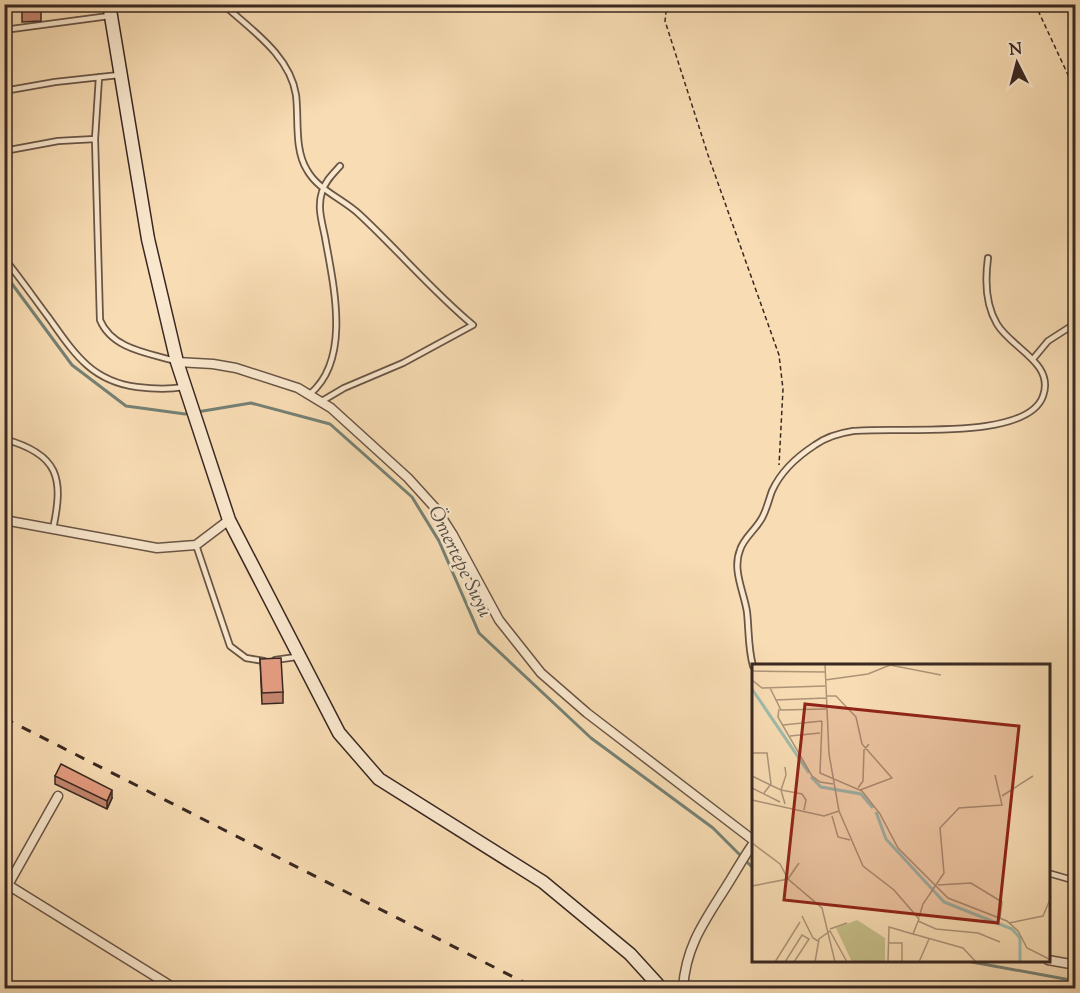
<svg xmlns="http://www.w3.org/2000/svg" width="1080" height="993" viewBox="0 0 1080 993" font-family="'Sorts Mill Goudy',serif">
<style>
.lines{fill:none;stroke-linecap:round;stroke-linejoin:round}
.stream{stroke:#758175;stroke-width:3}
.lane-casing{stroke:#695546;stroke-width:8}
.street-casing{stroke:#695546;stroke-width:11}
.secondary-casing{stroke:#392822;stroke-width:15}
.path{stroke:#392822;stroke-width:1.5;stroke-dasharray:4.5 3;stroke-linecap:butt}
.lane{stroke:#fae8ce;stroke-width:4.5}
.street{stroke:#fae8ce;stroke-width:8}
.secondary{stroke:#fae8ce;stroke-width:12}
.rail{stroke:#392822;stroke-width:3;stroke-dasharray:10 10;stroke-linecap:butt}
.wall{fill:#c4866e;stroke:#392822;stroke-width:1.5}
.shaded-wall{fill:#a06d5a;stroke:#392822;stroke-width:1.5}
.building{fill:#e49c80;stroke:#392822;stroke-width:1.5}
.labels{text-anchor:middle;stroke-width:5;stroke-linejoin:round;paint-order:stroke}
.water-label{font-size:20px;font-style:italic;fill:#524d45;stroke:#fae8ce}
.inset-river{fill:none;stroke:#9dbcad;stroke-width:3}
.inset-road{fill:none;stroke:#ac9479;stroke-width:1.5}
.view{fill:#8f2418;fill-opacity:0.15;stroke:#8f2418;stroke-width:3}
.inset-edge{fill:none;stroke:#392822;stroke-width:3}
</style>
<rect width="100%" height="100%" fill="#f8dcb3"/>
<filter id="stains"><feTurbulence type="fractalNoise" baseFrequency=".00333" numOctaves="4"/><feColorMatrix values="0 0 0 0 .2 0 0 0 0 .09 0 0 0 0 .02 0 0 0 .5 -.17"/></filter>
<radialGradient id="worn" r=".72"><stop offset=".6" stop-color="#630" stop-opacity="0"/><stop offset="1" stop-color="#630" stop-opacity=".3"/></radialGradient>
<g class="lines">
<!-- stream -->
<path class="stream" d="M4,273L72,365L126,406L185,414L190,413
M197,412L251,403L330,424L412,497L439,541L479,633L591,738L713,828L753,868
M972,962L1076,981"/>
<!-- lane casing -->
<g class="lane-casing">
<path id="lane" d="M223,4C250,29 290,55 296,95C299,119 294,149 307,170C318,190 343,199 359,214C398,250 432,291 473,325L403,363L344,388L322,401
M4,30L109,16
M99,77L95,139L100,320C112,349 148,353 175,361
M4,91L55,82L119,75
M4,151L58,141L95,139
M4,258C20,278 34,298 49,318C74,353 91,381 137,387C153,389 167,390 183,387
M1033,359L1048,341L1076,323
M310,394C352,359 333,283 325,237C322,222 317,207 322,192C325,181 333,174 340,166
M4,439C59,454 64,478 53,529
M196,545L230,646L246,658L264,661
M275,660L296,657
M753,666C748,648 749,630 747,612C744,592 732,570 740,550C744,537 757,529 763,516C767,508 769,499 772,491C781,471 798,456 815,445C826,437 840,433 853,431C893,426 1027,442 1043,396C1055,363 1011,348 997,324C985,304 985,280 988,258
M1048,873L1076,881"/>
</g>
<!-- street casing -->
<g class="street-casing">
<path id="street" d="M177,362L213,364L236,368L298,388L331,408L408,478L437,510L453,535L499,620L541,673L587,713L753,840
M4,520L157,548L196,545L229,520
M4,879L8,885L174,988
M8,885L58,796
M1048,960L1076,965
M683,988C686,946 704,922 726,887C735,873 743,858 753,844"/>
</g>
<!-- secondary casing -->
<g class="secondary-casing">
<path id="secondary" d="M109,4L148,239L177,362L229,520L339,733L379,779L543,882L630,954L661,988"/>
</g>
<!-- path -->
<path class="path" d="M671,4L666,12L665,21L708,155L779,355L783,389L779,465
M1035,4L1076,92"/>
<!-- lane -->
<use href="#lane" class="lane"/>
<!-- street -->
<use href="#street" class="street"/>
<!-- secondary -->
<use href="#secondary" class="secondary"/>
<!-- rail -->
<path class="rail" d="M4,718L535,988"/>
</g>
<!-- wall -->
<path class="wall" d="M22,4H41V21L22,22Z
M260,659L283,692V703L262,704Z
M55,776L112,798L107,809L55,784Z"/>
<!-- shaded-wall -->
<path class="shaded-wall" d="M112,790V798L107,809V801Z"/>
<!-- building -->
<path class="building" d="M22,4H41V10L22,11Z
M281,658L283,692L262,693L260,659Z
M61,764L112,790L107,801L55,776Z"/>
<g class="labels">
<!-- water labels -->
<g class="water-label">
<text transform="translate(461 561) rotate(64)" y="7">Ömertepe Suyu</text>
</g>
</g>
<!-- overview -->
<g transform="translate(752 664)">
<rect width="298" height="298" fill="#f8dcb3"/>
<path d="M105,256L133,274V298H100L84,264Z" fill="#c5be88"/>
<path class="inset-river" d="M0,25L57,109M59,113L69,123L109,130L121,144M124,148L134,175L192,238L260,265L268,274V298"/>
<path class="inset-road" d="M73,0L77,90L87,147L111,202L142,226L167,255L161,270L137,263L136,298M0,7L73,8M0,16L10,24L73,22M73,16L116,10L138,1L189,11M18,24L29,46L74,45M74,32H84L104,53L110,80L140,114L108,126M23,36L74,34M27,45L26,53L60,112L68,118L81,120M70,57L68,109L110,127L128,150L146,184L196,234L255,257L266,267L275,284L299,296M31,61L70,57M38,72L68,69M0,89H15L19,120L12,129M33,103L34,111L29,126L50,130L54,136L52,146M0,112L29,126L33,140M0,124L28,138M106,124L111,117L112,86L117,80M250,132L281,112M0,136L72,152L87,147M80,152L86,173L98,176M0,179L28,200L36,215L70,244L83,298M186,221L219,219L250,238L248,254M0,222L36,215L47,199M50,252L61,274L66,277M167,253L171,240L192,209L188,164L207,144L250,141L243,111M166,257L184,265L226,269L248,278M257,259L291,252L299,233M78,265L95,259M161,270L211,284L224,298M136,279H150V298M23,298L48,258M33,298L50,271L57,275L42,298M63,298L67,275L78,267L95,298M167,298L177,275"/>
<path class="view" d="M53,40L267,62L246,259L32,236Z"/>
<rect width="298" height="298" class="inset-edge"/>
</g>
<!-- margin -->
<rect width="1080" height="993" fill="none" stroke="#f8dcb3" stroke-width="24"/>
<rect x="6" y="6" width="1068" height="981" fill="none" stroke="#392822" stroke-width="3"/>
<rect x="12" y="12" width="1056" height="969" fill="none" stroke="#392822" stroke-width="1.5"/>
<!-- north arrow -->
<g transform="translate(1017 63) rotate(354)" stroke="#fae8ce" stroke-width="4.5" paint-order="stroke">
<path d="M0-4.5L10 22L0 15L-10 22Z" fill="#392822"/>
<text y="-9" font-size="16" font-weight="bold" text-anchor="middle" fill="#392822">N</text>
</g>
<rect width="100%" height="100%" filter="url(#stains)"/>
<rect width="100%" height="100%" fill="url(#worn)"/>
</svg>
